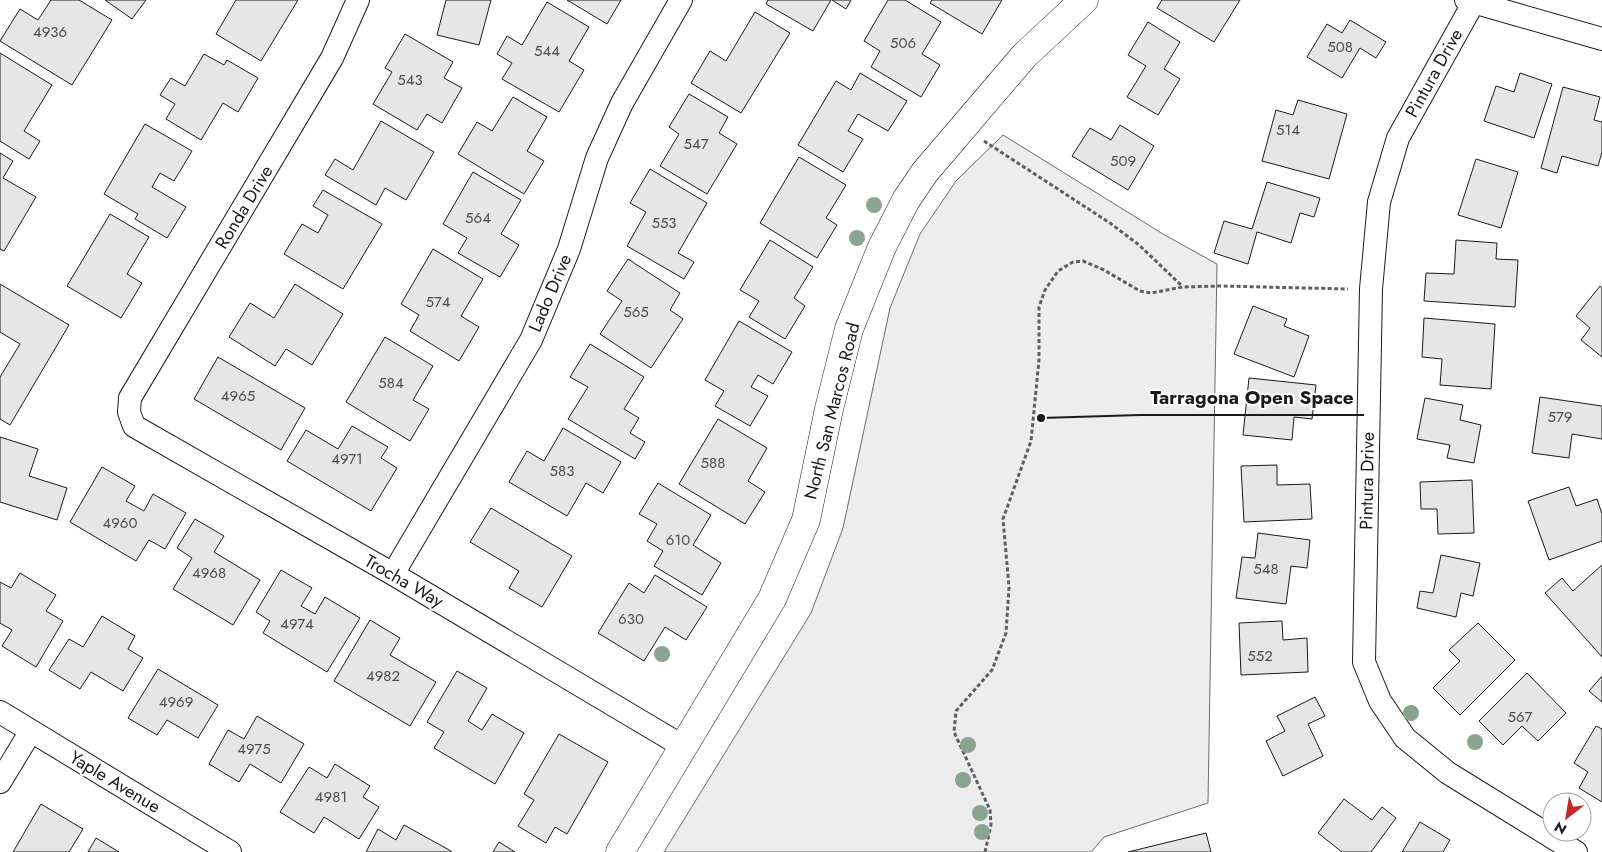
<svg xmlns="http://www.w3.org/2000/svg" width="1602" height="852" font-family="Jost,sans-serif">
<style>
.built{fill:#ededed;stroke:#6a6a6a}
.building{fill:#e6e6e6;stroke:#1a1a1a}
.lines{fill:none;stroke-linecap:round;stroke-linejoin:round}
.minor-casing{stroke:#1a1a1a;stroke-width:24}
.tertiary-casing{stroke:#1a1a1a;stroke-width:29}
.path{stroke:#5f5f5f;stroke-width:3;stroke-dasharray:4 2.5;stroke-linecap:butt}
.minor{stroke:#fff;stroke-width:22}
.tertiary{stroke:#fff;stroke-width:28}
.tree{fill:#8aa48f}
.labels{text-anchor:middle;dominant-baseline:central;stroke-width:4;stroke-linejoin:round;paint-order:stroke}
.number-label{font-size:15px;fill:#4d4d4d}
.street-label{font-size:18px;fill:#1a1a1a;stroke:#fff}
.leader{fill:none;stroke:#1a1a1a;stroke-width:2}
.callout-dot{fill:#1a1a1a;stroke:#fff;stroke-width:2}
.callout-label{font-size:19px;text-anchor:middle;font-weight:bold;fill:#1a1a1a;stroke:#fff;stroke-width:4;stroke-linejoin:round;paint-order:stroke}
</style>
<rect width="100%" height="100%" fill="#fff"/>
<path class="built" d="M 1003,135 L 1163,234 L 1217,264 L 1208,803 L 1104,837 L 1091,852 L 664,852 L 811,613 L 843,528 L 890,308 L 920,234 L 956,181 Z"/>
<path class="building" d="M 51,0 L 79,0 L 112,20 L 72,85 L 0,41 L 20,9 L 38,20 Z
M 105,0 L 146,0 L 132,19 Z
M 236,0 L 298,0 L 261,61 L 216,34 Z
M 446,0 L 491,0 L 479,45 L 437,35 Z
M 567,0 L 621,0 L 607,24 Z
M 768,0 L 831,0 L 813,31 L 766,4 Z
M 832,0 L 851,0 L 846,9 Z
M 888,0 L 905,0 L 941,22 L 922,54 L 940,65 L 921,97 L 871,67 L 880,51 L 864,41 Z
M 932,0 L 1002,0 L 982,34 L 930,3 Z
M 1162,0 L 1240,0 L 1214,42 L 1157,8 Z
M 547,2 L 589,27 L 569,61 L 584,70 L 559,112 L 502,79 L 512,63 L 497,54 L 507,36 L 522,45 Z
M 755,12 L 790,33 L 741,113 L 691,83 L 710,51 L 726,61 Z
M 1350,20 L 1386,42 L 1376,58 L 1360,48 L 1342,78 L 1307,57 L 1327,24 L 1342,33 Z
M 1148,22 L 1180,42 L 1164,69 L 1180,79 L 1158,115 L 1127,97 L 1146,66 L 1128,55 Z
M 405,34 L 453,62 L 444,78 L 462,88 L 442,123 L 427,114 L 417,130 L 373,104 L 392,72 L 385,68 Z
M 0,53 L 52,85 L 24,131 L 40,141 L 29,159 L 0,141 Z
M 204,54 L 224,65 L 227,60 L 258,78 L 238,112 L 223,103 L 201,140 L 166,119 L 175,104 L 160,95 L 171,78 L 185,86 Z
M 860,73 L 907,101 L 888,131 L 858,114 L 848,131 L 863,139 L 843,172 L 798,145 L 836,81 L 851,90 Z
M 1520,73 L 1552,84 L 1534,138 L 1484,121 L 1496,86 L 1514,92 Z
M 1563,87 L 1600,97 L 1594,120 L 1602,122 L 1602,152 L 1598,166 L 1562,156 L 1557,173 L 1541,168 Z
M 689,94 L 728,117 L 719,133 L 737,144 L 707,194 L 660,166 L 679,134 L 669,127 Z
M 513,97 L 547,117 L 527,151 L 544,161 L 524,194 L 458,154 L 477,122 L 492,131 Z
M 1298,100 L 1347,114 L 1329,179 L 1262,161 L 1276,110 L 1293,115 Z
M 381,121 L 434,152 L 406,200 L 385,188 L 376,205 L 325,175 L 335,159 L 353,170 Z
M 145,124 L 192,151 L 174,181 L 160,173 L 152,187 L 186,207 L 167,238 L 135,219 L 138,214 L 104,194 Z
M 1120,125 L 1154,146 L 1128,190 L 1072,156 L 1090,128 L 1111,140 Z
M 0,153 L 13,161 L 3,178 L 36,197 L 4,251 L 0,249 Z
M 799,157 L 846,185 L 826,218 L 837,225 L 817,258 L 760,223 Z
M 1476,159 L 1518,172 L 1501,228 L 1458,215 Z
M 650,169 L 707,203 L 678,253 L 694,262 L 684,279 L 627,246 L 646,212 L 630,203 Z
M 473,172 L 521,200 L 501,234 L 519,245 L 500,277 L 458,253 L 467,238 L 443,224 Z
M 1267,182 L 1320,198 L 1314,217 L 1300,213 L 1291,243 L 1257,232 L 1248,264 L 1214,253 L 1224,221 L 1252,229 Z
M 323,190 L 382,224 L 343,289 L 284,254 L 302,224 L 318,233 L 328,215 L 313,206 Z
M 110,214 L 149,237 L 127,274 L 142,283 L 121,318 L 67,286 Z
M 770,240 L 813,267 L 794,298 L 805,306 L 785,339 L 749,317 L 759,301 L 740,290 Z
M 1456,240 L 1497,243 L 1496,259 L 1518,260 L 1515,307 L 1424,301 L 1426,273 L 1454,274 Z
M 433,249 L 483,279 L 461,316 L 479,327 L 459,361 L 410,331 L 419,315 L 401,304 Z
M 628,259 L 680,293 L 670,310 L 683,319 L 651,368 L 600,334 L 622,301 L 607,291 Z
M 0,284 L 69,325 L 10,425 L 0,419 L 0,377 L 20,344 L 0,332 Z
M 295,284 L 343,314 L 312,365 L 286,349 L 275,366 L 229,337 L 250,303 L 274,318 Z
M 1600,286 L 1602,288 L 1602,357 L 1581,340 L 1590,328 L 1576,316 Z
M 1253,306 L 1287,319 L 1284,326 L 1309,336 L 1294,377 L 1234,354 Z
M 1424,318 L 1495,324 L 1491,389 L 1440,385 L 1442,359 L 1422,357 Z
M 739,321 L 792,352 L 773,384 L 758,375 L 751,387 L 768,396 L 750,426 L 715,406 L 724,391 L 705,380 Z
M 385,337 L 433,366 L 413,400 L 429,409 L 410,441 L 346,402 Z
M 590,344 L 644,377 L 624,409 L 639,418 L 630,433 L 645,442 L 635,459 L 568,419 L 588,387 L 570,377 Z
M 218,357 L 305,408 L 281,450 L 194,399 Z
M 1249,378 L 1316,385 L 1312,419 L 1294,417 L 1292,440 L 1243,435 Z
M 1540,397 L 1602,406 L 1602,439 L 1572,434 L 1569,458 L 1532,453 Z
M 1425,398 L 1463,405 L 1460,420 L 1481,425 L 1474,463 L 1447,458 L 1450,445 L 1417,439 Z
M 718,419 L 767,448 L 748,481 L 765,492 L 745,524 L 679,484 Z
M 352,426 L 388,447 L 381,458 L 397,468 L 371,511 L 287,461 L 306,430 L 338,449 Z
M 563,428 L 621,462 L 603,493 L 586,483 L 567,516 L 509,482 L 527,451 L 544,461 Z
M 0,437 L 38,449 L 29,476 L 67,488 L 57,520 L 0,502 Z
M 1277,465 L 1277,485 L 1310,484 L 1312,519 L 1244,522 L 1241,466 Z
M 102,467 L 135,486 L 126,501 L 144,511 L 153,494 L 186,513 L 165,549 L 149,540 L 136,561 L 70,522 Z
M 1472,480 L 1474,533 L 1438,534 L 1437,509 L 1421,509 L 1420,482 Z
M 658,483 L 711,515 L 693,545 L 721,563 L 702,595 L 654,566 L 663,551 L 647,541 L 657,524 L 639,514 Z
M 1569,487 L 1576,506 L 1597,499 L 1602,514 L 1602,541 L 1549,560 L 1528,501 Z
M 491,508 L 572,556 L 542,607 L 509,588 L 519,571 L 470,542 Z
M 195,519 L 224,536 L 214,552 L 260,580 L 233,625 L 173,589 L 192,558 L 177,548 Z
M 1258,533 L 1310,540 L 1307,568 L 1291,566 L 1286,604 L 1236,598 L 1242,557 L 1255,558 Z
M 1441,555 L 1480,563 L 1473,596 L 1461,593 L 1456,617 L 1417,608 L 1420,591 L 1433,593 Z
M 1602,565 L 1602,657 L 1545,593 L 1562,578 L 1573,591 Z
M 281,570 L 312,588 L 301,606 L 315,614 L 325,597 L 360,618 L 327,672 L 263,633 L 270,621 L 256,612 Z
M 20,573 L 56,595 L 46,611 L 63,621 L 36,667 L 2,646 L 12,630 L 0,623 L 0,582 L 11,588 Z
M 655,575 L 707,607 L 686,640 L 665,627 L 644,661 L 598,633 L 629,583 L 644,593 Z
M 102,616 L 135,636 L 128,649 L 143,658 L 123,691 L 91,672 L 80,689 L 49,670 L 69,639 L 83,647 Z
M 370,620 L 400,638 L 390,655 L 436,682 L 410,726 L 334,681 Z
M 1282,621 L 1283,640 L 1307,638 L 1308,672 L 1241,675 L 1239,623 Z
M 1478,623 L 1515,660 L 1460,715 L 1433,688 L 1460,661 L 1449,650 Z
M 158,669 L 218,705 L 198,738 L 167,720 L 157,735 L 128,718 Z
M 457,671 L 487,688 L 468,721 L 482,730 L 492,714 L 524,733 L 495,784 L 434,748 L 444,732 L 427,722 Z
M 1527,673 L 1566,713 L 1538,741 L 1522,726 L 1503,745 L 1479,721 Z
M 1602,676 L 1602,702 L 1589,691 Z
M 1315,697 L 1325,716 L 1308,724 L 1323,756 L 1283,776 L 1266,741 L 1285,731 L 1277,716 Z
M 257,716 L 304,744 L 281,783 L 250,764 L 239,782 L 209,764 L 228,730 L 244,739 Z
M 1596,726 L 1602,729 L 1602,802 L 1579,788 L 1588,772 L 1574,763 Z
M 559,734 L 608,762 L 567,834 L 555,827 L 546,843 L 518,826 L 534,800 L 524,794 Z
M 335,764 L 370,786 L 363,797 L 379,807 L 359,839 L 324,817 L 314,833 L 280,812 L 309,767 L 327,778 Z
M 1344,799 L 1372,820 L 1382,807 L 1396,818 L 1371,852 L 1342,852 L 1318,833 Z
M 41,804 L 83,829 L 69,852 L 13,852 Z
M 1420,822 L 1450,840 L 1443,852 L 1402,852 Z
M 404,825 L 451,851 L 451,852 L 366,852 L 378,829 L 396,840 Z
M 1206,833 L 1211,852 L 1128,852 Z
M 96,838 L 119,852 L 88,852 Z
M 499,842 L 515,852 L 493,852 Z"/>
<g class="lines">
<g class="minor-casing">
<path id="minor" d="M 358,0 L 332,58 L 130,398 L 129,412 L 134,426 L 393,574 L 684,747
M 1466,0 L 1602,39
M 1475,0 L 1398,138 L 1379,202 L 1371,289 L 1364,662 L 1380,701 L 1405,738 L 1448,773 L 1576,852
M 393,574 L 531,340 L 569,249 L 597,158 L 622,103 L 681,0
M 0,712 L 230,852
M 0,782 L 31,731"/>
</g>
<g class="tertiary-casing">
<path id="tertiary" d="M 620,852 L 772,599 L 806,520 L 829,409 L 849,329 L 882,247 L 906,200 L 925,172 L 1024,56 L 1084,0"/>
</g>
<path class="path" d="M 984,141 L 1110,223 L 1139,245 L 1182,286
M 985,852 L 991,825 L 990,810 L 954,732 L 956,711 L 992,670 L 1006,633 L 1009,587 L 1003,519 L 1031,441 L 1039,360 L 1039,307 L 1045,290 L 1058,271 L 1073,262 L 1083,261 L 1104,270 L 1140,291 L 1151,293 L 1183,287 L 1221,286 L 1348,289"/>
<use href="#minor" class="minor"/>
<use href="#tertiary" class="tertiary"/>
</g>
<g class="tree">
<circle cx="874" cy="205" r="8"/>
<circle cx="857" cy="238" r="8"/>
<circle cx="662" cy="654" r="8"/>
<circle cx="1411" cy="713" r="8"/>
<circle cx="1475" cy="742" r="8"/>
<circle cx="968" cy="745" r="8"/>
<circle cx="963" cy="780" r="8"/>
<circle cx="980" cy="813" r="8"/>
<circle cx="982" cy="832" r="8"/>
</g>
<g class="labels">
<g class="number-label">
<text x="50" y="32">4936</text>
<text x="903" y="43">506</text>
<text x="1340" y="47">508</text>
<text x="547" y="51">544</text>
<text x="410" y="80">543</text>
<text x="1288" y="130">514</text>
<text x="696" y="144">547</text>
<text x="1123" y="161">509</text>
<text x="478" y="218">564</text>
<text x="664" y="223">553</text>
<text x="438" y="302">574</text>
<text x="636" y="312">565</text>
<text x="391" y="383">584</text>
<text x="238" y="396">4965</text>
<text x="1560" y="417">579</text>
<text x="347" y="459">4971</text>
<text x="713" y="463">588</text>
<text x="562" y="471">583</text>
<text x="120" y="523">4960</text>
<text x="678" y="540">610</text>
<text x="1266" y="569">548</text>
<text x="209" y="573">4968</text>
<text x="631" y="619">630</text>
<text x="297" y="624">4974</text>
<text x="1260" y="656">552</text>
<text x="383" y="676">4982</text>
<text x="176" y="702">4969</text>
<text x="1520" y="717">567</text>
<text x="254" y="749">4975</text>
<text x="331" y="797">4981</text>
</g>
<g class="street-label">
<text transform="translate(1434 73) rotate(-61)">Pintura Drive</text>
<text transform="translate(244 207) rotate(-59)">Ronda Drive</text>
<text transform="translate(550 293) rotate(-67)">Lado Drive</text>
<text transform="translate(832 411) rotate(-76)">North San Marcos Road</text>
<text transform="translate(1367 481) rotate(-89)">Pintura Drive</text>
<text transform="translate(404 581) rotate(30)">Trocha Way</text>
<text transform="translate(115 782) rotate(31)">Yaple Avenue</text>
</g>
</g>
<path class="leader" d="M1041 418L1140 415H1364"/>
<circle class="callout-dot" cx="1041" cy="418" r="5"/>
<g class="callout-label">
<text x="1252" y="404">Tarragona Open Space</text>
</g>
<g transform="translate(1567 817) rotate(211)"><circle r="24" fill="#ffffff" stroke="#a3a3a3"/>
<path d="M0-4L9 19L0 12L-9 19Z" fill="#c62828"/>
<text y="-8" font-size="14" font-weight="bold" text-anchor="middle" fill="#1a1a1a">N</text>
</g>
</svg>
